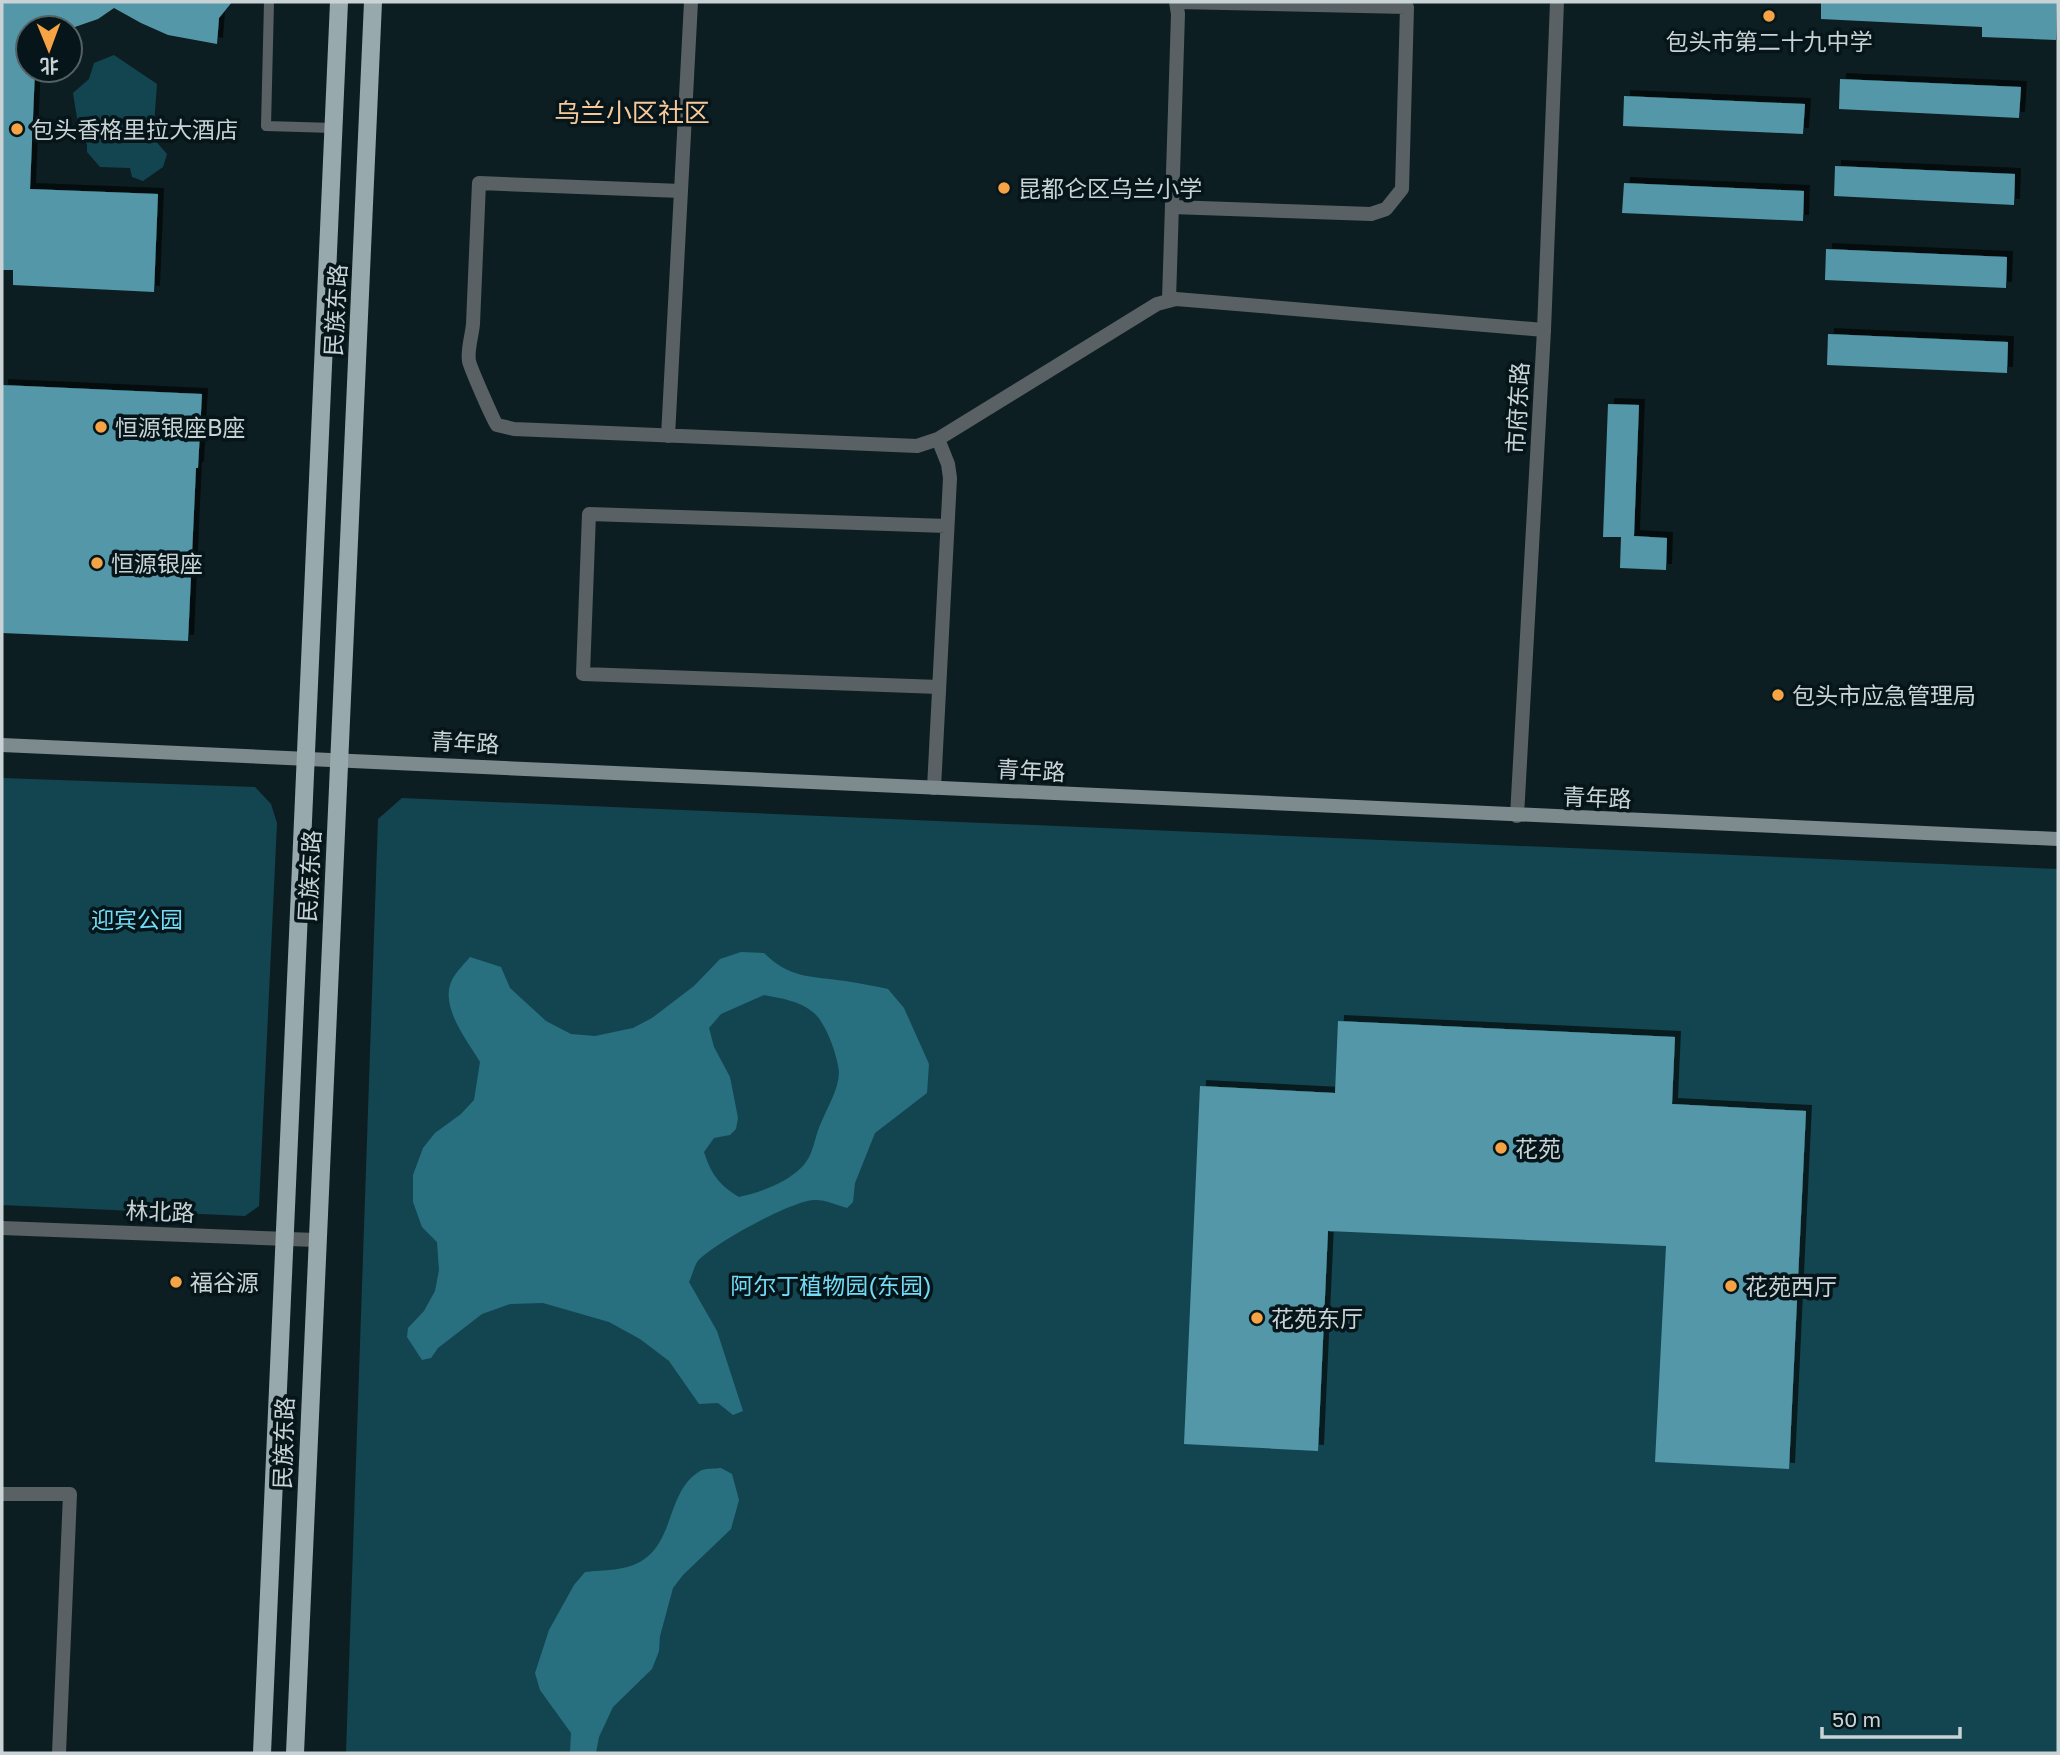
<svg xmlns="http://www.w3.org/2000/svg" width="2060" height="1755" font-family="'Golos Text','Noto Sans SC',sans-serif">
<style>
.green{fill:#134551}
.water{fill:#287080;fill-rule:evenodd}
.building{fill:#5397a9;filter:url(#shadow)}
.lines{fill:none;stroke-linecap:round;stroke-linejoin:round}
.service{stroke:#596164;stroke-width:10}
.minor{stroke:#596164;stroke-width:14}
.tertiary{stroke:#596164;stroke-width:14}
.secondary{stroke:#7d8a8e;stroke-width:14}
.primary{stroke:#98a9ae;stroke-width:18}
.poi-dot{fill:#f5a345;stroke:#051519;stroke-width:2.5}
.labels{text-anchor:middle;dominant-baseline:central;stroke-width:7;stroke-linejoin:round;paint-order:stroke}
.poi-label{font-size:23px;fill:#c9d3d6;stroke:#051519;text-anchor:start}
.street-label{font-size:23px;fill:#c9d3d6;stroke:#051519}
.park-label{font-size:23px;fill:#72dbf6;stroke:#051519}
.quarter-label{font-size:26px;fill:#f7c89a;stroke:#051519}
</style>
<defs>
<filter id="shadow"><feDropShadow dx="6" dy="-6" stdDeviation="0" flood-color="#0009"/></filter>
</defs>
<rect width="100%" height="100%" fill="#0d1e22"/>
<path class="green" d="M 114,55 L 157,84 L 153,138 L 167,154 L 163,167 L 143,181 L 132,177 L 130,168 L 100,167 L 87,152 L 87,144 L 76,133 L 77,118 L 73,93 L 89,79 L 94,63 Z
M 2,778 L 255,787 L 271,804 L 277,823 L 259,1206 L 245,1216 L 2,1205 Z
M 402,798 L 2058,869 L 2058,1753 L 346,1753 L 378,819 Z"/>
<path class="water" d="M 741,952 L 764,953 C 790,979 812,976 845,981 C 859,983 874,986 888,989 L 904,1008 L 929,1064 L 927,1093 L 875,1133 L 855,1183 L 853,1202 L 847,1208 C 837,1205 826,1200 816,1200 C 796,1198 710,1245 697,1262 C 694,1267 692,1276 689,1282 L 717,1331 L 743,1411 L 733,1415 L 718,1403 L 699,1404 L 669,1361 L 640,1339 L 609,1322 L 543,1303 L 510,1304 L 482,1314 L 438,1348 L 431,1358 L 422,1360 L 407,1337 L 408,1328 L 424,1311 L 435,1291 L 439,1270 L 437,1242 L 422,1227 L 413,1202 L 413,1175 L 423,1148 L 435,1133 L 461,1114 L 474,1100 L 480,1062 C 467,1040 439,1006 452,980 C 456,972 464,964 470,957 L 501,967 L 510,988 L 546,1021 L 571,1034 L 595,1036 L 633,1028 L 652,1018 L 694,986 L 720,959 ZM 764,995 C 780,998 801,1001 814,1013 C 826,1023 838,1057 839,1072 C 839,1089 827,1108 821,1123 C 814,1138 814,1155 802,1167 C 786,1183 761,1192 739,1197 C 719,1185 711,1174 704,1152 L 714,1138 L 730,1135 L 736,1129 L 738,1118 L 730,1077 L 714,1047 L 709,1028 L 721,1014 Z
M 721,1468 L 732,1474 L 739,1500 L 731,1529 L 683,1575 L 673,1588 L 660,1636 L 659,1651 L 652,1669 L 613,1707 L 599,1737 L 596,1753 L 570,1753 L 571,1733 L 540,1690 L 535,1673 L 549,1630 L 574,1585 L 585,1572 C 604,1570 627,1571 643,1560 C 675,1539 667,1491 700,1471 C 705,1468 714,1469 721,1468 Z"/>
<path class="building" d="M 2,2 L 232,2 L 219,18 L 217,44 L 168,35 L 141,23 L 114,8 L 98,19 L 72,28 L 28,28 L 28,70 L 35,70 L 30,189 L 158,194 L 154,292 L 13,285 L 13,270 L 2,270 Z
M 1821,2 L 2057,2 L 2056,40 L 1982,37 L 1982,27 L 1821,19 Z
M 1840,79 L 2021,87 L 2019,118 L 1839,109 Z
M 1624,96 L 1805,104 L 1803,134 L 1623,126 Z
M 1835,166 L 2015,174 L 2014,205 L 1834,196 Z
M 1624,183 L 1804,191 L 1803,221 L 1622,213 Z
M 1826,249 L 2007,257 L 2006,288 L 1825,280 Z
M 1828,334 L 2008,342 L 2007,373 L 1827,365 Z
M 2,385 L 202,394 L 198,468 L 196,468 L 188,641 L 2,633 Z
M 1608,404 L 1639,405 L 1634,536 L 1667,538 L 1666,570 L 1620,568 L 1621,537 L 1603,537 Z
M 1338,1021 L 1675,1037 L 1672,1104 L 1806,1111 L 1789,1469 L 1655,1462 L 1666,1246 L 1328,1231 L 1318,1451 L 1184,1444 L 1200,1086 L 1335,1093 Z"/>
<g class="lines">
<path class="service" d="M 269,2 L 266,126 L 334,128"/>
<path class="minor" d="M 681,191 L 479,183 C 477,230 475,277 473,324 C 472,336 467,350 469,361 C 470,367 494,422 497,425 L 514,429 L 917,446 L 938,439 L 1157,304 L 1176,299 L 1544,330
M 1172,207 L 1371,214 L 1386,209 L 1402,189 L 1407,7 L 1176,2
M 1169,300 L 1178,14 L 1176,2
M 668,436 L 691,2
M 939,687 L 583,674 L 589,514 L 947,526
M 934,788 L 950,478 L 948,464 L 938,439
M 2,1494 L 70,1494 L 59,1753"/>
<path class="tertiary" d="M 1517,816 L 1544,330 L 1557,2
M 2,1228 L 316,1240"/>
<path class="secondary" d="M 2,745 L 2058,839"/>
<path class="primary" d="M 262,1753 L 339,2
M 295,1753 L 373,2"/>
</g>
<g class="poi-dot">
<circle cx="1769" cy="16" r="7"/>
<circle cx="17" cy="129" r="7"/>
<circle cx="1004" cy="188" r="7"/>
<circle cx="101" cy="427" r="7"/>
<circle cx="97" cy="563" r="7"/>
<circle cx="1778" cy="695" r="7"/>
<circle cx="1501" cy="1148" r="7"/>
<circle cx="176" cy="1282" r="7"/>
<circle cx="1731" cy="1286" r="7"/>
<circle cx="1257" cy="1318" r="7"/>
</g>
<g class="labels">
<g class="poi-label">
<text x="1769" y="41" text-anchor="middle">包头市第二十九中学</text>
<text x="31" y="129">包头香格里拉大酒店</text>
<text x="1018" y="188">昆都仑区乌兰小学</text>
<text x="115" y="427">恒源银座B座</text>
<text x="111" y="563">恒源银座</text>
<text x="1792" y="695">包头市应急管理局</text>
<text x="1515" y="1148">花苑</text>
<text x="190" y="1282">福谷源</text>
<text x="1745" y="1286">花苑西厅</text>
<text x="1271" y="1318">花苑东厅</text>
</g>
<g class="street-label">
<text transform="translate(335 310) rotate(-87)">民族东路</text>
<text transform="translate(1517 408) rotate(-87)">市府东路</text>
<text transform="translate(465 742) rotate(3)">青年路</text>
<text transform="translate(1031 770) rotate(3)">青年路</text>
<text transform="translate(1597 797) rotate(2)">青年路</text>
<text transform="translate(309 876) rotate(-87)">民族东路</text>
<text transform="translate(160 1211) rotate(2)">林北路</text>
<text transform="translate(283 1443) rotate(-88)">民族东路</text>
</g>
<g class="park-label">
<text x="137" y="919">迎宾公园</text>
<text x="831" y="1285">阿尔丁植物园(东园)</text>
</g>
<g class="quarter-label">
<text x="632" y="112">乌兰小区社区</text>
</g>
</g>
<rect width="2060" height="1755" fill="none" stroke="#c9d3d6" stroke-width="7"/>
<g transform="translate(49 49) rotate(179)"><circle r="33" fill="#051519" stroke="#536165" stroke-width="2"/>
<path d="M0-5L12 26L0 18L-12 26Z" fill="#f5a345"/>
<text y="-10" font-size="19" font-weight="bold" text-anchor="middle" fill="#c9d3d6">北</text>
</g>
<path d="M1822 1727v10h138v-10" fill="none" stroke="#c9d3d6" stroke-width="3.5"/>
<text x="1832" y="1727" font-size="21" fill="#c9d3d6" stroke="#051519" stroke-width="5" paint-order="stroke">50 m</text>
</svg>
